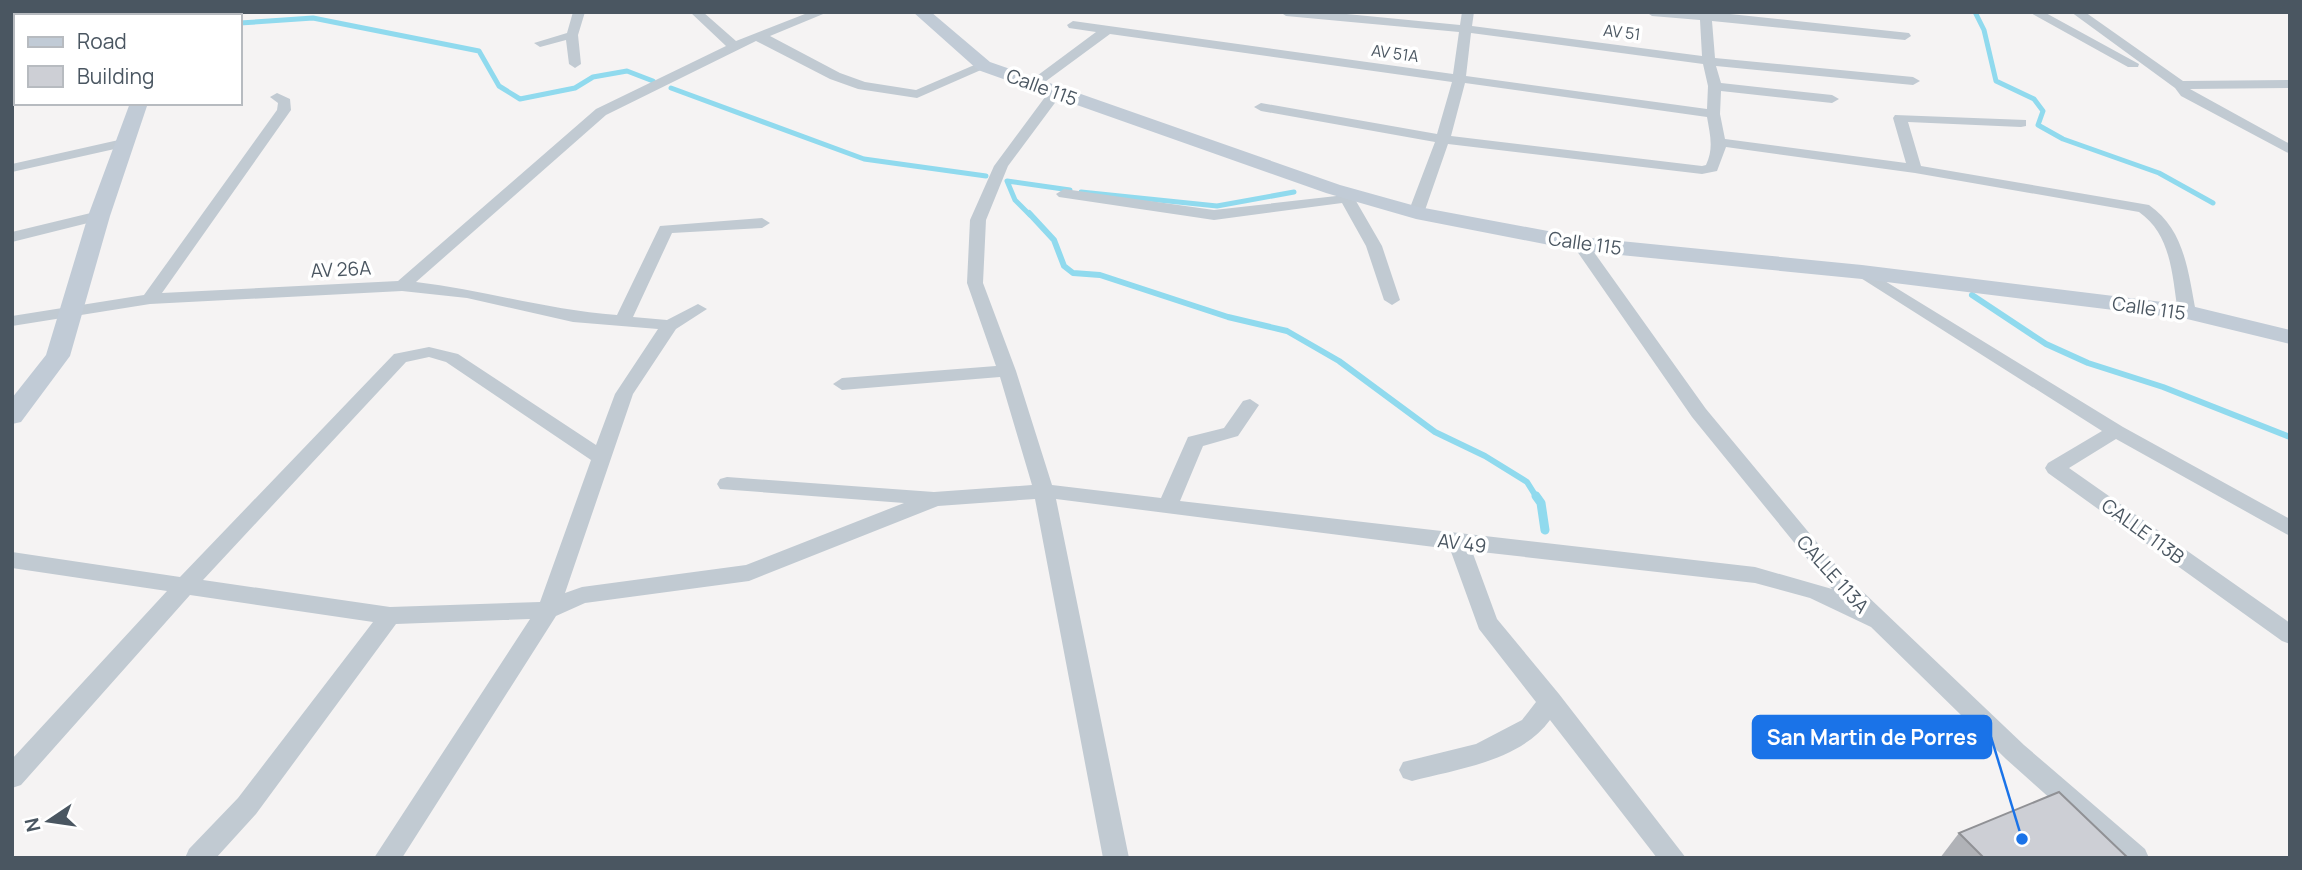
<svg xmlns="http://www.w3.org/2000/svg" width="2302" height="870" font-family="Manrope,sans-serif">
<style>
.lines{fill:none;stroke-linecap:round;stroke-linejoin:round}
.stream-far2{stroke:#90daee;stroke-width:5}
.stream-far1{stroke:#90daee;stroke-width:6}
.stream{stroke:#90daee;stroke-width:9}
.street{fill:#c1cad2;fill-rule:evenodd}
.secondary{fill:#c1cbd6;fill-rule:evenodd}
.wall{fill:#b0b2b7}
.building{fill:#cdcfd5;stroke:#909195;stroke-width:2}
.labels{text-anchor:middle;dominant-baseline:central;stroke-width:7;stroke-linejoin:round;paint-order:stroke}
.far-street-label{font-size:16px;fill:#4a5661;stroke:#fff}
.street-label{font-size:19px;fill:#4a5661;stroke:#fff}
.leader{fill:none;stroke:#1a73e8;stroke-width:2.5}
.callout-dot{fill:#1a73e8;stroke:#fff;stroke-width:2.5}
.callout{fill:#1a73e8;stroke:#1a73e8;stroke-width:2.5}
.callout-label{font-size:21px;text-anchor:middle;font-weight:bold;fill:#fff}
</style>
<rect width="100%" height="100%" fill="#f5f3f3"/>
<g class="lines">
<path class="stream-far2" d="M 1975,12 L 1984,30 L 1996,81 L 2034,99 L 2043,111 L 2038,125 L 2063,139 L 2159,173 L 2213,203
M 100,16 L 104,12
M 240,23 L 313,18 L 479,51 L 499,86 L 520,99 L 575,88 L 593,77 L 627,71 L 653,81
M 671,88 L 864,159 L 986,176
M 1081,192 L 1217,206 L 1294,192
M 1030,215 L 1015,200 L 1007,181 L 1070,190"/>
<path class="stream-far1" d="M 1029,213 L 1054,240 L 1064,266 L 1073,273 L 1100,275 L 1228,317 L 1287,331 L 1339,361 L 1435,432 L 1485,456 L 1527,482 L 1537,498
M 1972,295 L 2046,344 L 2088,363 L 2163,387 L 2290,437"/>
<path class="stream" d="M 1536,496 L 1541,503 L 1545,530"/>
<path class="street" d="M 573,12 L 585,12 L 578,35 L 581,64 L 575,68 L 569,64 L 566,40 L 540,47 L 534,43 L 567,33 Z
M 690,12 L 703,12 L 736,41 L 810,12 L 828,12 L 770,36 L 840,73 L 865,82 L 916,90 L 979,63 L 989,63 L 990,66 L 917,98 L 858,89 L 830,79 L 756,41 L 606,115 L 416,282 C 484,290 548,310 617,315 L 660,226 L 762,218 L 770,223 L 762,228 L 672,233 L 633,317 L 667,320 L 698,304 L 707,309 L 676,329 L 633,394 L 565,593 L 582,587 L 746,565 L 904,503 L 720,489 L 717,484 L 720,479 L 727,477 L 934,492 L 1032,485 L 1000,377 L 842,390 L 833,384 L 842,378 L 996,366 L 967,283 L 970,220 L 994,166 L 1051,89 L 1056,88 L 1063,92 L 1008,166 L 986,220 L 983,283 L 1016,371 L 1052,485 L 1161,498 L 1188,437 L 1224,428 L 1243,401 L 1250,399 L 1259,405 L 1238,436 L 1203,446 L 1180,501 L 1755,567 L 1832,589 L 1692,417 L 1572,244 L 1574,241 L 1586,241 L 1706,409 L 1840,570 L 2024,745 L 2145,849 L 2149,858 L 2117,858 L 2006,759 L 1871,627 L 1810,598 L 1755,583 L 1472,551 L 1497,619 L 1559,694 L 1686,858 L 1657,858 L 1550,720 C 1520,761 1458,769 1412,781 L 1403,778 L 1399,770 L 1403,762 L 1476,744 L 1522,720 L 1536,702 L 1479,629 L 1450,549 L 1056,499 L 1129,858 L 1103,858 L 1035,499 L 938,506 L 749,581 L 585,603 L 556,616 L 402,858 L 374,858 L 530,619 L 396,624 L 256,814 L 216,858 L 185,858 L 189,849 L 238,798 L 373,622 L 190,595 L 21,785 L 12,788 L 12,759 L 167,591 L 12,568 L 12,552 L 180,577 L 394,354 L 429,347 L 458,354 L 596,445 L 615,394 L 658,329 L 573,322 L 467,298 L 402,291 L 150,304 L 12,326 L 12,316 L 144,295 L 277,110 L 278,103 L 270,97 L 277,93 L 290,99 L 291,110 L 162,293 L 398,281 L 596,109 L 726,46 ZM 429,357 L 446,362 L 591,460 L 540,602 L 390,607 L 203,580 L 406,362 Z
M 1280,12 L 1326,12 L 1460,25 L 1462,12 L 1474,12 L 1472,26 L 1702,56 L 1700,20 L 1652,16 L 1646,12 L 1711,12 L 1909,33 L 1911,36 L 1905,40 L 1712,21 L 1715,58 L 1913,77 L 1920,81 L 1913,85 L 1716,66 L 1721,83 L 1832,95 L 1839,99 L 1832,103 L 1721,91 L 1720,114 L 1725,139 L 1906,163 L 1893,118 L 1895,115 L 2026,120 L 2026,126 L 2021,127 L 1908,122 L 1921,166 L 2149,205 C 2185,230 2188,272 2196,312 L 2187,317 L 2178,312 C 2172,276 2172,235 2139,212 L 1915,173 L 1726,147 L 1717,171 L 1702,174 L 1448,144 L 1424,213 L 1416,218 L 1408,213 L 1435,142 L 1261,111 L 1254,107 L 1261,103 L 1437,134 L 1452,82 L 1110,34 L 1038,87 L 1028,87 L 1026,84 L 1096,32 L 1069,28 L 1067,25 L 1073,21 L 1453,74 L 1459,32 L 1286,16 ZM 1471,33 L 1703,64 L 1708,86 L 1707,109 L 1466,76 ZM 1465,83 L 1707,117 C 1710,135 1714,148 1706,165 L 1702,166 L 1451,136 Z
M 2029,12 L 2044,12 L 2139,64 L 2138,67 L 2128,67 Z
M 2071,12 L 2085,12 L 2183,81 L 2290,80 L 2290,88 L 2190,89 L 2290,144 L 2290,154 L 2181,96 L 2175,88 Z
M 12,16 L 16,17 L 16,25 L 12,24 Z
M 16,98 L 16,103 L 22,103 L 12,107 L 12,99 Z
M 123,139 L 128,140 L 128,146 L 12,172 L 12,164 Z
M 1064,189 L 1214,210 L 1363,193 L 1366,196 L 1363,199 L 1356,201 L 1382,246 L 1400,300 L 1392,305 L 1384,300 L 1366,246 L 1342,203 L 1214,220 L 1059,197 L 1056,194 Z
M 99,211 L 104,213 L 107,216 L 104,219 L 12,242 L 12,232 Z
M 1862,267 L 2123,427 L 2290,519 L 2290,536 L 2116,439 L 2069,468 L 2290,623 L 2290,644 L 2282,641 L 2048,473 L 2045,468 L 2048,463 L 2102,431 L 1856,275 L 1854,272 Z"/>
<path class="secondary" d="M 174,12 L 190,12 L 188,16 L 172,16 Z
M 913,12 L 931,12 L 990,62 L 1340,185 L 1419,207 L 1580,237 L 1862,265 L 2187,305 L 2290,330 L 2290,344 L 2187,319 L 1862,279 L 1580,251 L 1416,219 L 1326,193 L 978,70 Z
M 130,103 L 148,103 L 110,216 L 70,356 L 21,422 L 12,424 L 12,398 L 46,355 L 88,216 Z"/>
</g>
<path class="wall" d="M 1959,833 L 2128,858 L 1940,858 Z"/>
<path class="building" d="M 2059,792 L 2128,858 L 1984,858 L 1959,833 Z"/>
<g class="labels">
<g class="far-street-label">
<text transform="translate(1622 32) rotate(7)">AV 51</text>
<text transform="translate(1395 53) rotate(8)">AV 51A</text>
</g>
<g class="street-label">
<text transform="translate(1042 87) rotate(20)">Calle 115</text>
<text transform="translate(1585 243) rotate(8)">Calle 115</text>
<text transform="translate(341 269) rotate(-3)">AV 26A</text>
<text transform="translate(2149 308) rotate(8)">Calle 115</text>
<text transform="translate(2143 531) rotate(36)">CALLE 113B</text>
<text transform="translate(1462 543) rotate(7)">AV 49</text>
<text transform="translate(1833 574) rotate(48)">CALLE 113A</text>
</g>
</g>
<path class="leader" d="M2022 839L1991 737"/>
<circle class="callout-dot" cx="2022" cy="839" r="7"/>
<rect class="callout" x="1753" y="716" width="238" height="42" rx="7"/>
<g class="callout-label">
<text x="1872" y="745">San Martin de Porres</text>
</g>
<rect width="2302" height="870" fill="none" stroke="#4a5661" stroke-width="28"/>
<rect x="14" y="14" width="228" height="91" fill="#ffffff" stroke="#b7bbc0" stroke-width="2"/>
<rect x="28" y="37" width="35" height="10" fill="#c1cbd6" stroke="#b7bbc0" stroke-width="2"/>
<text x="77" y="49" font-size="21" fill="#4a5661">Road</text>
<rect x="28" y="66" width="35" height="21" fill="#cdcfd5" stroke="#b7bbc0" stroke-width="2"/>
<text x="77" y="84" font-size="21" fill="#4a5661">Building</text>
<g transform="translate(49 821) rotate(257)" stroke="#ffffff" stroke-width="5" paint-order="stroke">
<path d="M0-5L12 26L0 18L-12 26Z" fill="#4a5661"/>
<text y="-10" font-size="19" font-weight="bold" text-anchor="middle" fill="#4a5661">N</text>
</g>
</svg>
